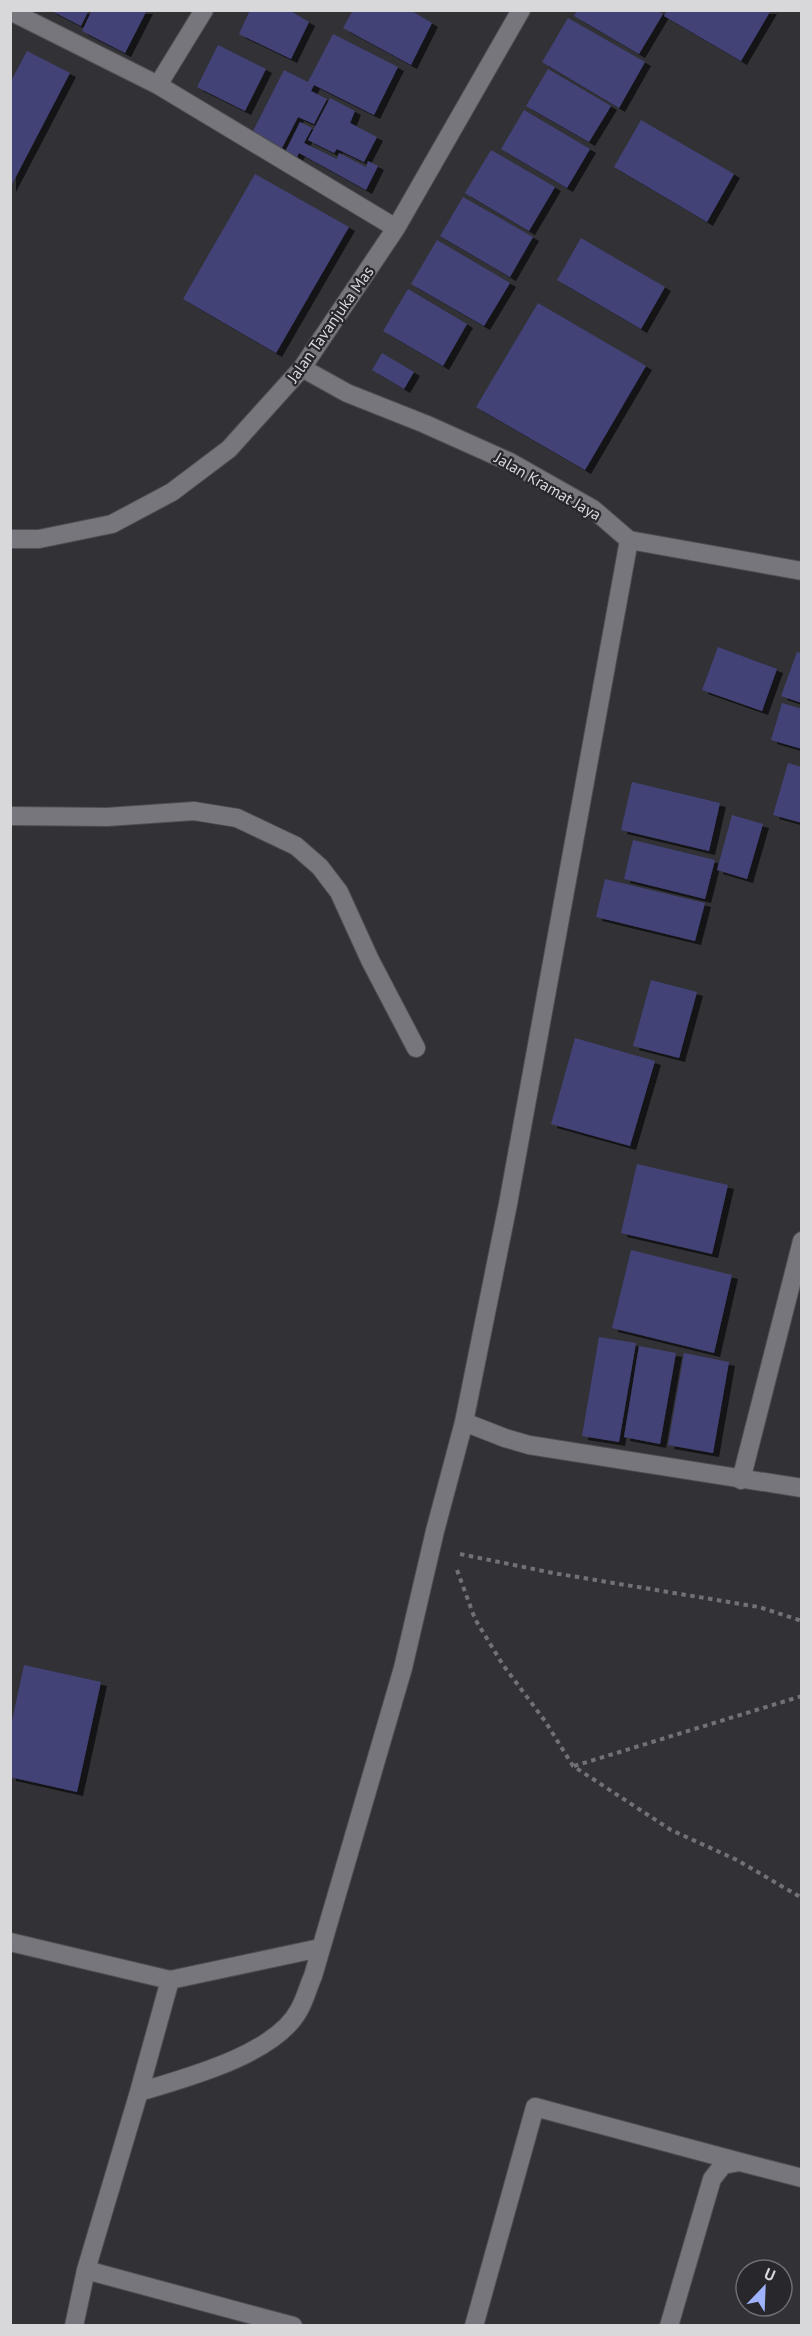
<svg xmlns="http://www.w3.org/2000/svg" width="812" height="2336" font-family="'PT Sans',sans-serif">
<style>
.building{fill:#424277;filter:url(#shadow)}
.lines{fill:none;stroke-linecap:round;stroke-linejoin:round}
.street-casing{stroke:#4e4e52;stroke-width:20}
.path{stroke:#727276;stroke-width:4;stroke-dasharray:4.5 4.5;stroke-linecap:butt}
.street{stroke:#76767c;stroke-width:18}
.labels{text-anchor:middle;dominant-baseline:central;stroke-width:4.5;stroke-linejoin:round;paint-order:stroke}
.street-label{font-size:16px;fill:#d8d8db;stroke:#27272c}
</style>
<defs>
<filter id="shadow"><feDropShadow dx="6" dy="4" stdDeviation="0" flood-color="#0009"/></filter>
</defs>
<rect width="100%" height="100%" fill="#313136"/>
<path class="building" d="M 50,10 L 89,10 L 81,26 Z
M 92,10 L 147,10 L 125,53 L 82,31 Z
M 250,10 L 289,10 L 309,22 L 291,59 L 239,34 Z
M 353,10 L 410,10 L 432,23 L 411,65 L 343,28 Z
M 577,10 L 657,10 L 663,14 L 639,54 L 574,16 Z
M 667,10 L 771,10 L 741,61 L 664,16 Z
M 568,18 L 645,62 L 619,108 L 542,62 Z
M 333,34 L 398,67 L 374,115 L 314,85 L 311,91 L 327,99 L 314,124 L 298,117 L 281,150 L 251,135 L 284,70 L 308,82 Z
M 218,45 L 266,69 L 245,111 L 197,87 Z
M 27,51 L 70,73 L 10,188 L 10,83 Z
M 548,69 L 611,106 L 589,142 L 526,106 Z
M 330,98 L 355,111 L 350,123 L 377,137 L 364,162 L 337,149 L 334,153 L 308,140 Z
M 524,110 L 590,149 L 567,188 L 501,149 Z
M 641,120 L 734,174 L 707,222 L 614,167 Z
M 300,122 L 312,128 L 304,143 L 337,159 L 339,153 L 366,167 L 368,161 L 378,166 L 366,190 L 299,153 L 295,161 L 284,154 Z
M 491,150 L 555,187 L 529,231 L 465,193 Z
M 255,174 L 349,227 L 276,353 L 183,299 Z
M 463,197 L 533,237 L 510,277 L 440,236 Z
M 581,238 L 665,287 L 641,329 L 557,280 Z
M 437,240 L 510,283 L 484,326 L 411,284 Z
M 408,289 L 467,324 L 443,366 L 383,331 Z
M 538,303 L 646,366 L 585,470 L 476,407 Z
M 382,353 L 414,372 L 404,389 L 372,370 Z
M 718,647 L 777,669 L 762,711 L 702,690 Z
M 797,652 L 802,653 L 802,703 L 781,696 Z
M 782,703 L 802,709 L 802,749 L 771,740 Z
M 788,763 L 802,767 L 802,823 L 773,815 Z
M 632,782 L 720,803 L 709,851 L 621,830 Z
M 732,815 L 763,824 L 747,879 L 717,870 Z
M 633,840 L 715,860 L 705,899 L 624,879 Z
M 605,879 L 705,903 L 695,941 L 596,917 Z
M 651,980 L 697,992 L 679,1058 L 633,1046 Z
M 575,1038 L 655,1061 L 630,1146 L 551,1124 Z
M 637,1164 L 728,1185 L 712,1254 L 621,1233 Z
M 631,1250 L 732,1275 L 714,1353 L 612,1328 Z
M 599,1337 L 636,1343 L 619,1442 L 582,1436 Z
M 639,1346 L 676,1353 L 660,1444 L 624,1437 Z
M 684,1353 L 729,1362 L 713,1453 L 668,1445 Z
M 24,1665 L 101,1682 L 77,1792 L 10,1777 L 10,1730 Z"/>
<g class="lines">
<g class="street-casing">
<path id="street" d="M 10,11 L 158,85 L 396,228
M 158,85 L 204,10
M 302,368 L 347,393 L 425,424 L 510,462 L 593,509 L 629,540 L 802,571
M 10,539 L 39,539 L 112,524 L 172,492 L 229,449 L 302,368 L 396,228 L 521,10
M 10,816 L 107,817 L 194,811 L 237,818 L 296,846 L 320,867 L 339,892 L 370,960 L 416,1048
M 464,1422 L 505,1438 L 529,1445 L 802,1488
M 741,1480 L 802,1241
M 10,1942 L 170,1980 L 320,1948
M 139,2092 L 170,1980
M 86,2270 L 293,2326
M 74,2326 L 86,2270 L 139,2092 C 185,2078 275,2055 299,2010 C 305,2000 308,1987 313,1976 L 403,1668 L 435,1531 L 464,1422 L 508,1204 L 629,540
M 474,2326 L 535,2107 L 740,2162
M 669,2326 L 712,2179 L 723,2165 L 740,2162 L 802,2178"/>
</g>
<path class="path" d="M 460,1554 L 553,1573 L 759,1607 L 802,1621
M 457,1570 L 475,1619 L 503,1665 L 545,1721 L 573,1766 L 671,1830 L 737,1860 L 802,1898
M 574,1766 L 802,1696"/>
<use href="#street" class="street"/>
</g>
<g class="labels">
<g class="street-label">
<text transform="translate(330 324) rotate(-55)">Jalan Tavanjuka Mas</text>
<text transform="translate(548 486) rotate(30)">Jalan Kramat Jaya</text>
</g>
</g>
<rect width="812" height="2336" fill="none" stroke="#d8d8db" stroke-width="24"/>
<g transform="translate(764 2288) rotate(23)"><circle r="28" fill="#27272c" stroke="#6e6e72" stroke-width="1.5"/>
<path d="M0-4.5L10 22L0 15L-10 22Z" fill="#9fb3fd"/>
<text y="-9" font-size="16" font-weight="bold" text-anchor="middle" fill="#d8d8db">U</text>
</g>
</svg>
